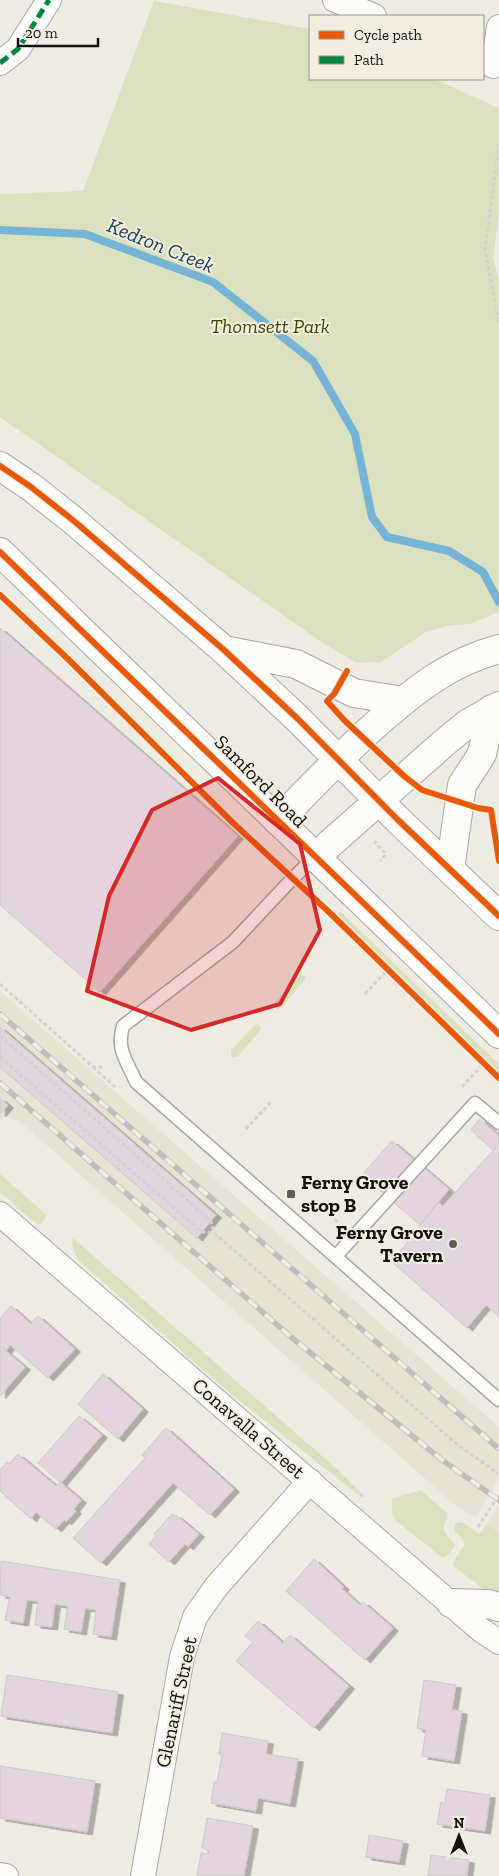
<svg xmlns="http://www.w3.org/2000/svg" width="499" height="1876" font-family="'Zilla Slab',serif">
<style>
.built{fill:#e7e3d3}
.green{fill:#dbe1bf}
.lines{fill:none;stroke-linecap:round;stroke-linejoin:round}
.stream{stroke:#75b4d6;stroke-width:8}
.building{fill:#e3d4dd;stroke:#ccc9c7;filter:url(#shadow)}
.lane-casing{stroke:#a9a7a1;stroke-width:15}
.street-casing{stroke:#a9a7a1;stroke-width:26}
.secondary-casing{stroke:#a9a7a1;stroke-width:30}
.primary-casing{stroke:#a9a7a1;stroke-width:30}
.path{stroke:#d3d2d0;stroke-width:3;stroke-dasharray:4 2.5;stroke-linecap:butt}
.lane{stroke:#fcfcfb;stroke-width:12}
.street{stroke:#fcfcfb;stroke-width:24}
.secondary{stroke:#fcfcfb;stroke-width:28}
.primary{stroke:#fcfcfb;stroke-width:28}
.rail-casing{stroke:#bfbfbd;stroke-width:5.5}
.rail{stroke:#f2eedf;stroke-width:4;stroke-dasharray:11;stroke-linecap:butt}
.quiet{stroke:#00873e;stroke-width:5;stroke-dasharray:10 5;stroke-linecap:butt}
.cycleway-casing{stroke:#f2eedf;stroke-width:9}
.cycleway{stroke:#e8590c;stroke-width:6}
.marked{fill:#d62828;fill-opacity:0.2;stroke:#d62828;stroke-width:4;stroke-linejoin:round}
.poi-dot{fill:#5f5d57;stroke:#f2eedf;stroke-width:2}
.labels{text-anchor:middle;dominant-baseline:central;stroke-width:4;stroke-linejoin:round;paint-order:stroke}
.park-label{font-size:20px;font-style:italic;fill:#3c4700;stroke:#f2eedf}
.street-label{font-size:20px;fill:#12110c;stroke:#f2eedf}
.poi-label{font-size:20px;font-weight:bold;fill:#12110c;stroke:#f2eedf;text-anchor:start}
.water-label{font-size:21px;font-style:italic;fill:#1d435a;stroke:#f2eedf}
</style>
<defs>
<filter id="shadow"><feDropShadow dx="5.5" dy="3" stdDeviation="0" flood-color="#0004"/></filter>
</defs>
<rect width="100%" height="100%" fill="#eeebe3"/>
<path class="built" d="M 0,991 L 499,1427 L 499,1479 L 475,1517 L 456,1506 L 18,1120 L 12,1121 L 7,1116 L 0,1119 Z
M 499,1505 L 499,1532 L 486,1524 Z"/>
<path class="green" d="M 154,1 L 310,29 L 310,79 L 434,79 L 499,108 L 499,216 L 493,258 L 499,279 L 499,612 L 470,624 L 451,625 L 426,632 L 381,662 L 357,663 L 323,643 L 0,417 L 0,194 L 83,191 Z
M 341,912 L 499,1064 L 499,1073 L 339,916 L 338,914 Z
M 300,975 L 306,976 L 304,981 L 281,1008 L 276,1009 L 274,1006 L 274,1003 Z
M 258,1024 L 261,1028 L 260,1031 L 237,1057 L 231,1057 L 231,1050 L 254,1026 Z
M 0,1174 L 47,1215 L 40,1225 L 35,1223 L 0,1192 Z
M 73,1238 L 337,1469 L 365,1497 L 361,1497 L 231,1394 L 81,1263 C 75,1257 71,1247 73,1238 Z
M 421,1490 L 447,1513 C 448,1520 443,1523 444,1529 C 445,1536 453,1539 455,1546 L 448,1555 L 443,1558 L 396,1521 L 392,1512 L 392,1499 Z
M 459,1522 L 463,1523 L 480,1534 L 486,1524 L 499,1532 L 499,1599 L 487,1592 L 452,1565 L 464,1545 L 463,1540 L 454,1530 L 455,1524 Z"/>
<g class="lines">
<path class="stream" d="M 0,230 L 85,234 L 213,282 L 313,361 L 355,434 L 372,517 L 387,537 L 449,551 L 483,572 L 499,602"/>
</g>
<path class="building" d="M 0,628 L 238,836 L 100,992 L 0,905 Z
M 0,1027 L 216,1215 L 197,1238 L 0,1067 Z
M 0,1098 L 8,1105 L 0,1114 Z
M 480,1119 L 499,1136 L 499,1144 L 493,1150 L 471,1130 Z
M 392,1141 L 449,1189 L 420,1225 L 362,1175 Z
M 499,1144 L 499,1317 L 486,1305 L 467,1328 L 392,1262 L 438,1202 L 443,1206 Z
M 11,1306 L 31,1324 L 38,1316 L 75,1349 L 48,1378 L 10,1345 L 6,1351 L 0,1346 L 0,1319 Z
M 0,1346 L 25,1367 L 0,1396 Z
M 103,1374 L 143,1409 L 118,1439 L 78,1404 Z
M 79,1416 L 102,1435 L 61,1483 L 38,1463 Z
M 166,1428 L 234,1489 L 210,1515 L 173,1483 L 101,1563 L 73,1538 L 145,1458 L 142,1455 Z
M 18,1454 L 56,1486 L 60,1482 L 81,1500 L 74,1509 L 76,1511 L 66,1522 L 64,1520 L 56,1529 L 36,1512 L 31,1519 L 0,1491 L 0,1470 L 7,1462 L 9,1464 Z
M 172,1514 L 175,1516 L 176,1515 L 199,1534 L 188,1547 L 185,1544 L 169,1562 L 149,1544 L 156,1536 L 154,1534 Z
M 314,1559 L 344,1587 L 342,1589 L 360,1605 L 363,1602 L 393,1628 L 365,1660 L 286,1591 Z
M 1,1561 L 120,1580 L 111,1637 L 93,1634 L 96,1610 L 85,1608 L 81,1632 L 64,1629 L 68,1606 L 55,1604 L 52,1627 L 35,1625 L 38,1601 L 27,1600 L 23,1623 L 5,1620 L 10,1597 L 0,1595 Z
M 258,1621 L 283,1643 L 290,1635 L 349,1686 L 314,1728 L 236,1661 L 253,1642 L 245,1636 Z
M 7,1675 L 118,1692 L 112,1733 L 1,1716 Z
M 424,1680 L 456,1685 L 452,1710 L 462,1711 L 454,1761 L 422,1756 L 426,1730 L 417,1729 Z
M 222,1733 L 268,1741 L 266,1754 L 298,1759 L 290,1804 L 258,1798 L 256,1811 L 211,1803 L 214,1782 L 217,1782 L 222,1755 L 219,1754 Z
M 0,1766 L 95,1781 L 87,1832 L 0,1818 Z
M 447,1789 L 490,1795 L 485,1831 L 437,1824 L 441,1802 L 445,1803 Z
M 207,1818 L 253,1826 L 244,1876 L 197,1876 L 201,1853 L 208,1854 L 209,1850 L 202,1848 Z
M 369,1835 L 403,1841 L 399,1862 L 366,1857 Z
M 431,1855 L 469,1860 L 467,1876 L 428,1876 Z"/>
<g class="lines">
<g class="lane-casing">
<path id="lane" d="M 315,857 L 293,878 L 233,942 L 123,1026 C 116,1050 127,1061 136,1082 L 499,1400
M 336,1256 L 475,1103 L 499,1123"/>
</g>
<g class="street-casing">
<path id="street" d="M 335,0 L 374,16
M 0,63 L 18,49 L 49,0
M 493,66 L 499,27
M 0,1214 L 481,1630 L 499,1642
M 0,1875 L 6,1876
M 143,1876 L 182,1657 L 195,1617 L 216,1587 L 310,1481"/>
</g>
<g class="secondary-casing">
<path id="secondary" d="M 278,821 C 312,786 345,751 382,719 C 419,687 451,662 499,649
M 315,857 L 445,742 L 467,724 L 499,706
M 451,1603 L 488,1604 L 499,1607"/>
</g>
<g class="primary-casing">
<path id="primary" d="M 0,466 L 31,487 L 74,521 L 224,650 L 298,719 L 397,819 L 499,916
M 0,552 L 499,1034
M 224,650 L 296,664 L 354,693 L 403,701
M 450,869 L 462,785 L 482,754 L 492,709"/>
</g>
<path class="path" d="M 499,144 L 485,250 L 499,324
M 377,841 L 375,843 L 386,854 L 380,861
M 0,984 L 93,1067 L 103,1067
M 365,994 L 388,969
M 0,1036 L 211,1221 L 214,1233
M 0,1057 L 202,1232 L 214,1233 L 459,1446 L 499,1474
M 93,1067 L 115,1087
M 462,1087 L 484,1063
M 246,1129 L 270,1103
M 330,1215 L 338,1222 L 339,1220
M 478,1527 L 499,1495"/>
<use href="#lane" class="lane"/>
<use href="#street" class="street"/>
<use href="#secondary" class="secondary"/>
<use href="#primary" class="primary"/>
<g class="rail-casing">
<path id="rail" d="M 0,1014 L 499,1449
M 0,1083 L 291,1337 L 442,1460 L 499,1500"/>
</g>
<use href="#rail" class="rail"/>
<path class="quiet" d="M 0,63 L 18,49 L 49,0"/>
<g class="cycleway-casing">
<path id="cycleway" d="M 0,466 L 31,487 L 74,521 L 224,650 L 298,719 L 397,819 L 499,916
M 0,552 L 499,1034
M 0,595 L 68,659 L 231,821 L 330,913 L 499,1078
M 347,671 L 334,694 L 327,701 L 344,720 L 404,776 L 422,790 L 478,808 L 491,810 L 499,861"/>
</g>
<use href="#cycleway" class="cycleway"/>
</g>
<path class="marked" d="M 218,778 L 300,844 L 320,930 L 280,1004 L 191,1030 L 87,991 L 109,896 L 152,810 Z"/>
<g class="poi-dot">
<rect x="286" y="1189" width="10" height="10" rx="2.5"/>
<circle cx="453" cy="1244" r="5"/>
</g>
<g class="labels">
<g class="park-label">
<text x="270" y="326">Thomsett Park</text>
</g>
<g class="street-label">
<text transform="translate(261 781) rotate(45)">Samford Road</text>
<text transform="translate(249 1428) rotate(41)">Conavalla Street</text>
<text transform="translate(176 1702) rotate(-78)">Glenariff Street</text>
</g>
<g class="poi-label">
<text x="301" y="1182">Ferny Grove<tspan x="301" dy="23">stop B</tspan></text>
<text x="443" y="1232" text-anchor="end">Ferny Grove<tspan x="443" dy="23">Tavern</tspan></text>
</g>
<g class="water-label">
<text transform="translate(161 245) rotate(22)">Kedron Creek</text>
</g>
</g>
<rect x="309" y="15" width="175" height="65" fill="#f2eedf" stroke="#98968b"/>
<rect x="319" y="31" width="25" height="8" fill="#e8590c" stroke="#98968b"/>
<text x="354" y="40" font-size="15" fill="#12110c">Cycle path</text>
<rect x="319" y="56" width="25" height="8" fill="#00873e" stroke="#98968b"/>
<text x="354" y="65" font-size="15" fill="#12110c">Path</text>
<g transform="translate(459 1836)" stroke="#f2eedf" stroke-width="4" paint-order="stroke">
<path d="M0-4L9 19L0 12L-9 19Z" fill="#12110c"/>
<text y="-8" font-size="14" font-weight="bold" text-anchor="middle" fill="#12110c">N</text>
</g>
<path d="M18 38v8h80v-8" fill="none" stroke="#12110c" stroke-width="2.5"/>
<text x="25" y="38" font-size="15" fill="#12110c" stroke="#f2eedf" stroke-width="4" paint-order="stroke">20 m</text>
</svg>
